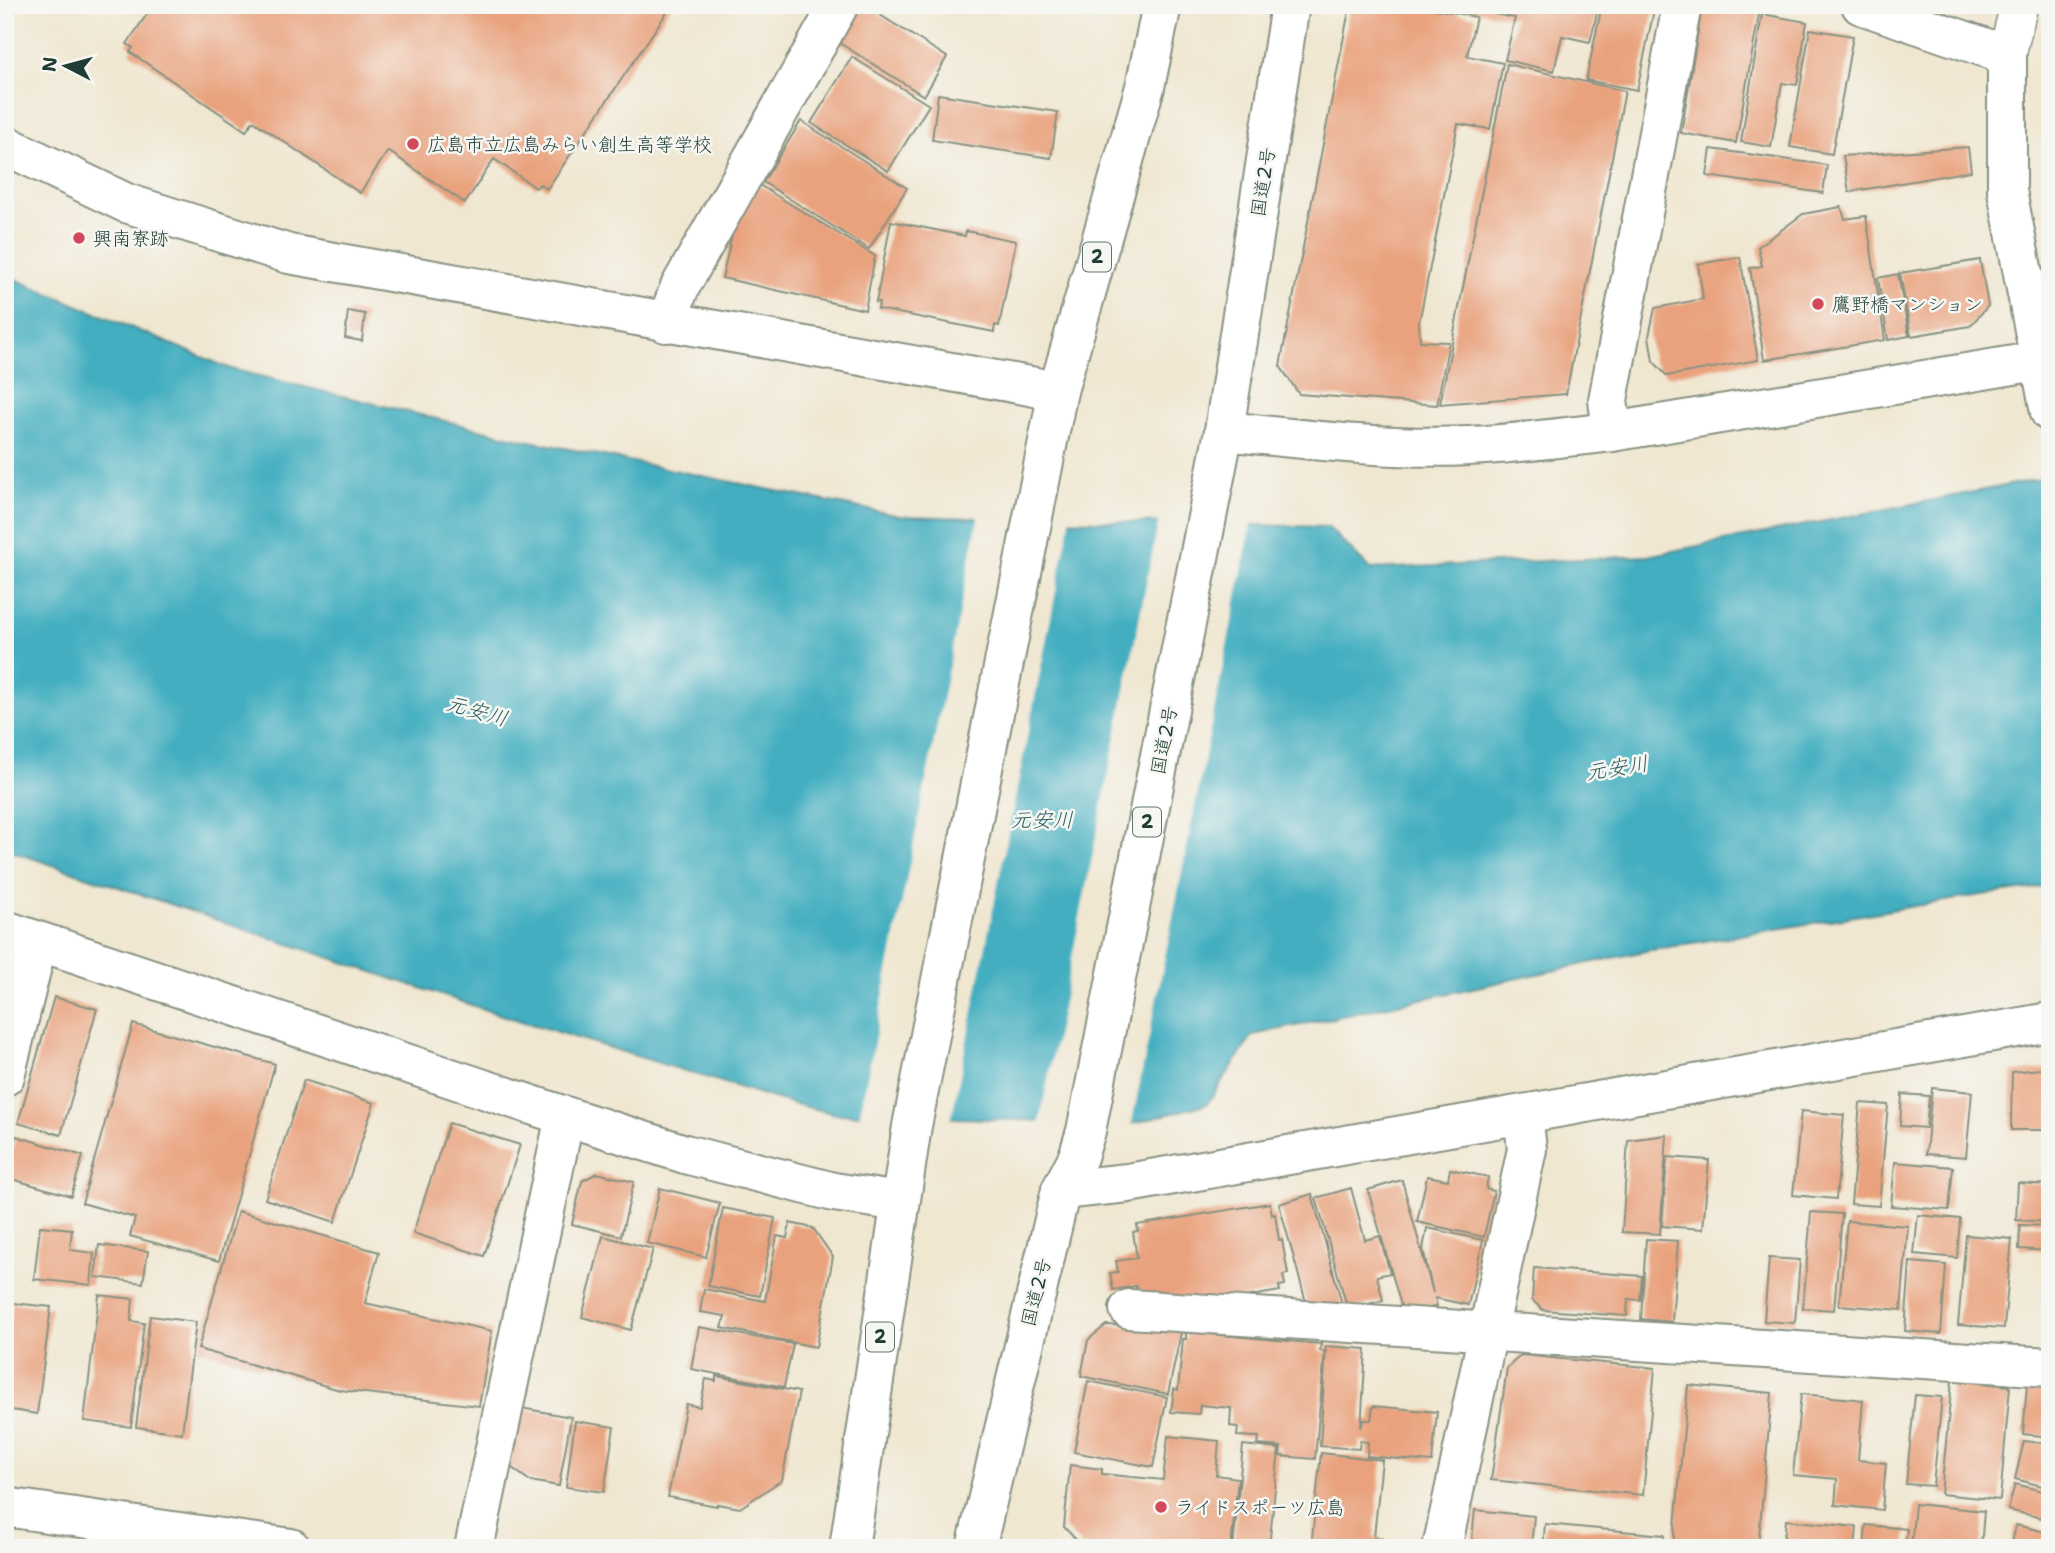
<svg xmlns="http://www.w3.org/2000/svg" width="2055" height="1553" font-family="'Shantell Sans','Klee One',sans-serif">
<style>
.water{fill:#42aec0;stroke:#30767a;stroke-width:2}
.pier{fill:#f0e7d1}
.building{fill:#e9a27d}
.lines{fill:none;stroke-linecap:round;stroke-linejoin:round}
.pedestrian-casing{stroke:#889282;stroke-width:40}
.minor-casing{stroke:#889282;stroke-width:42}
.tertiary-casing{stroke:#889282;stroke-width:42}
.trunk-casing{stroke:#889282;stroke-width:42}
.pedestrian{stroke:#fff;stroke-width:37}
.minor{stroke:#fff;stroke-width:38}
.tertiary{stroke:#fff;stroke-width:38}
.trunk{stroke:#fff;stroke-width:38}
.poi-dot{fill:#d1495b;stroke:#f6f6f2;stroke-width:2.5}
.labels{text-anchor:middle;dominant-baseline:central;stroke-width:5;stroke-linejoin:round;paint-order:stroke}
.shield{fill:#f6f6f2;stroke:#60746d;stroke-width:2}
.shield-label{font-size:18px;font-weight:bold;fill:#1f3d34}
.poi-label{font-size:19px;fill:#1f3d34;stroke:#f6f6f2;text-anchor:start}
.street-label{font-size:19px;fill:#1f3d34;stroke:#f6f6f2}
.water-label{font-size:21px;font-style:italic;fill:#2a5f5e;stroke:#f6f6f2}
</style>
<rect width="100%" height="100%" fill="#f6f6f2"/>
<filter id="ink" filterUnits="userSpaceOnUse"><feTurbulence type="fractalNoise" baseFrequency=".0143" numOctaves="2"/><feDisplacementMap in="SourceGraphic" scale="14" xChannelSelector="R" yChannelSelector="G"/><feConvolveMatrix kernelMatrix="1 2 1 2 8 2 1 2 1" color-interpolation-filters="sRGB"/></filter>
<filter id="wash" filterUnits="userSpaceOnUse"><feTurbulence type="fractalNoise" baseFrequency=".00686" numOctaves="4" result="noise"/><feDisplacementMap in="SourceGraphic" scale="28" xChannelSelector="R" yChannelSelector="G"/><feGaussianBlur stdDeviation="1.57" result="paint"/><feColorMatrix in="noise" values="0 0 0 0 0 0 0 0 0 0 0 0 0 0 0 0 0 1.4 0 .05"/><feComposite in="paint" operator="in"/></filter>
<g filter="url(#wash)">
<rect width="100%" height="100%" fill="#f0e7d1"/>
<path class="water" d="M 5,275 L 231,369 L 520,439 L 900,516 L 1328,527 L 1370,569 L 1647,556 L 2050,477 L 2050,886 L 1981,895 L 1645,951 L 1253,1035 L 1207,1104 L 1131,1124 L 836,1114 L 787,1102 L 495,1013 L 5,849 Z"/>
<path class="pier" d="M 979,514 L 1071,516 L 951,1121 L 859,1118 Z
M 1159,519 L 1252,521 L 1131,1127 L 1039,1124 Z"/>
<g id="blocks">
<path class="building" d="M 153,5 L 672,5 L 547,189 L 540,184 L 536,188 L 494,159 L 465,203 L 388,151 L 360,193 L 253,121 L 246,131 L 130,52 L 133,48 L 127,44 Z
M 861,5 L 864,5 L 947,57 L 924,96 L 838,42 Z
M 1350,5 L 1415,5 L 1476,17 L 1467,56 L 1503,63 L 1490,129 L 1458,124 L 1419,323 L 1420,341 L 1449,342 L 1437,405 L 1299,394 L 1280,366 Z
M 1470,5 L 1599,5 L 1590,42 L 1562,36 L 1554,71 L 1505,60 L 1515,18 L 1469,9 Z
M 1602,5 L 1655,5 L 1637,90 L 1586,80 Z
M 1714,5 L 1741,5 L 1760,9 L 1736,143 L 1681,133 L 1701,13 Z
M 1762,14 L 1807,22 L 1797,85 L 1782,83 L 1771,147 L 1741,142 Z
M 1810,29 L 1853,36 L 1832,154 L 1790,147 Z
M 852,57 L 929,105 L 888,171 L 811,123 Z
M 1507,64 L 1625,91 L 1566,394 L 1440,404 Z
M 938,94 L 1058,112 L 1051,158 L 932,140 Z
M 801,121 L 907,188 L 869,249 L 763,182 Z
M 1968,147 L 1971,171 L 1849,192 L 1843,156 Z
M 1711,149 L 1827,165 L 1823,193 L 1707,176 Z
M 756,183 L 875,256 L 865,310 L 722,278 L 738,210 Z
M 1841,207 L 1845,219 L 1866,216 L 1885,340 L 1764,360 L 1750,268 L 1762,266 L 1758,247 L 1803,214 Z
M 891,221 L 965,236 L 966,231 L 1016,241 L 999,326 L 995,325 L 994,332 L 878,309 L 879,302 L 876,302 Z
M 1740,257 L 1758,360 L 1667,376 L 1653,361 L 1649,336 L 1655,308 L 1703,299 L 1698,264 Z
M 1980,260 L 1988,306 L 1970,326 L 1911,336 L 1900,273 Z
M 1898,274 L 1909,336 L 1888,340 L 1878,278 Z
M 348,311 L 365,314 L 362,341 L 345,338 Z
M 54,997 L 97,1009 L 61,1135 L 18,1123 Z
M 133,1024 L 275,1064 L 219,1261 L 130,1236 L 135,1218 L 82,1203 Z
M 2050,1068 L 2050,1130 L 2011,1130 L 2012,1072 Z
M 304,1080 L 374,1103 L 335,1222 L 265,1199 Z
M 1932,1088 L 1972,1092 L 1966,1157 L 1926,1154 Z
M 1902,1094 L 1929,1096 L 1926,1128 L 1900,1126 Z
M 1860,1103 L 1888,1105 L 1879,1206 L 1851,1204 Z
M 1801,1111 L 1844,1115 L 1836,1199 L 1793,1195 Z
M 449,1123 L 520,1145 L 484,1256 L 413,1233 Z
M 1667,1135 L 1660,1234 L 1622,1232 L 1628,1140 Z
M 16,1136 L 83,1156 L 71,1196 L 5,1177 Z
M 1667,1157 L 1709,1160 L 1703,1229 L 1662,1226 Z
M 1895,1162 L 1953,1167 L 1949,1210 L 1891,1206 Z
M 1450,1169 L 1488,1177 L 1486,1189 L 1494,1191 L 1484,1237 L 1417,1222 L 1427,1176 L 1448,1180 Z
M 597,1173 L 634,1182 L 621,1236 L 572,1224 L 582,1181 Z
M 1402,1180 L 1433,1293 L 1423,1249 L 1427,1228 L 1483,1240 L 1468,1305 L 1435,1298 L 1437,1306 L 1404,1316 L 1368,1190 Z
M 2018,1183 L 2050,1185 L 2050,1222 L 2016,1220 Z
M 660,1188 L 720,1203 L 706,1257 L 647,1243 Z
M 1351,1188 L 1365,1240 L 1380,1236 L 1390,1273 L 1377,1276 L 1383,1300 L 1348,1310 L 1316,1198 Z
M 1312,1194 L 1345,1315 L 1309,1313 L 1279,1204 Z
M 1270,1203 L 1272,1215 L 1275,1214 L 1279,1240 L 1282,1240 L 1288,1274 L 1283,1275 L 1285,1285 L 1279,1286 L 1280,1291 L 1205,1304 L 1138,1295 L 1136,1286 L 1113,1290 L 1110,1273 L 1118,1272 L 1116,1261 L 1137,1258 L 1133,1232 L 1138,1231 L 1137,1225 Z
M 723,1208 L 775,1218 L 760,1296 L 708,1286 Z
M 238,1211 L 379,1252 L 365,1303 L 492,1331 L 479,1406 L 340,1390 L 198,1349 Z
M 1811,1212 L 1842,1214 L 1834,1310 L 1803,1308 Z
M 1918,1215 L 1960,1219 L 1957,1258 L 1914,1254 Z
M 1847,1221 L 1908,1226 L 1901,1310 L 1839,1305 Z
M 790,1223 L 813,1228 L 833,1257 L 816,1347 L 722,1328 L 725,1316 L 700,1312 L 704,1289 L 765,1301 L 777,1236 L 787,1238 Z
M 2020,1225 L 2050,1226 L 2050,1251 L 2019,1249 Z
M 40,1226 L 72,1229 L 70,1250 L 94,1253 L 91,1285 L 34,1279 Z
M 1966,1235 L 2012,1239 L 2004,1328 L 1958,1325 Z
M 603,1236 L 653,1249 L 631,1330 L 582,1317 Z
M 1646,1239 L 1678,1241 L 1672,1322 L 1641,1319 Z
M 99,1245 L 148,1251 L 143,1283 L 95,1277 Z
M 1769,1258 L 1800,1260 L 1795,1323 L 1764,1321 Z
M 1910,1262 L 1946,1265 L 1941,1334 L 1905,1331 Z
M 1534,1268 L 1642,1276 L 1640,1300 L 1628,1299 L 1627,1316 L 1543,1310 L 1532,1300 Z
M 99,1295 L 133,1299 L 131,1321 L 144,1323 L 131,1427 L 84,1421 Z
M 13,1303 L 51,1307 L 37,1414 L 5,1409 L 5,1360 Z
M 150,1316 L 196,1322 L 182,1433 L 136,1427 Z
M 1106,1325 L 1182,1328 L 1168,1394 L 1081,1376 L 1088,1340 Z
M 699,1327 L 793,1344 L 784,1387 L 691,1369 Z
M 1186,1332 L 1321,1344 L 1320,1351 L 1325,1352 L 1315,1459 L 1280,1456 L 1281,1447 L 1258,1445 L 1259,1437 L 1237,1436 L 1238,1427 L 1230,1426 L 1231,1408 L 1200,1405 L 1199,1414 L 1171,1412 L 1174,1389 L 1178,1390 L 1183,1339 L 1186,1339 Z
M 1326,1346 L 1366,1349 L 1361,1428 L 1363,1420 L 1371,1420 L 1373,1406 L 1437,1412 L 1432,1462 L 1367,1456 L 1368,1442 L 1360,1441 L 1359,1449 L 1320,1446 Z
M 1521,1355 L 1655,1368 L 1643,1495 L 1491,1480 L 1507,1368 Z
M 716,1376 L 799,1392 L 782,1480 L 740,1508 L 717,1504 L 717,1506 L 668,1497 L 686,1404 L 700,1407 L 706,1379 L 716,1381 Z
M 1952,1380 L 2010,1386 L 2000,1500 L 1941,1494 Z
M 1088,1381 L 1167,1397 L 1153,1467 L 1074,1452 Z
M 1688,1385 L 1772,1393 L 1758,1548 L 1673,1548 Z
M 2027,1385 L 2050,1387 L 2050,1437 L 2023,1434 Z
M 1801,1394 L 1863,1400 L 1858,1460 L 1886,1463 L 1882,1510 L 1835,1505 L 1837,1479 L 1793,1475 Z
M 1915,1395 L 1942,1397 L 1933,1486 L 1906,1484 Z
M 521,1408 L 571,1417 L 559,1486 L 530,1481 L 508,1465 Z
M 575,1421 L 614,1427 L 604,1492 L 566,1487 Z
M 1168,1436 L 1219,1441 L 1216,1475 L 1238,1478 L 1231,1548 L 1084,1548 L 1064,1527 L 1070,1465 L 1102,1469 L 1102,1474 L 1163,1480 Z
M 2024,1441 L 2050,1444 L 2050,1488 L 2015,1479 Z
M 1243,1445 L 1279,1449 L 1269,1548 L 1233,1548 Z
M 1321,1453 L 1382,1460 L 1374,1537 L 1382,1538 L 1382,1548 L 1311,1548 Z
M 2015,1484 L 2050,1493 L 2050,1520 L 2008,1510 Z
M 1915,1504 L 1984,1511 L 1981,1548 L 1911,1548 Z
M 1475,1510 L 1534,1516 L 1531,1548 L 1471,1548 Z
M 1786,1520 L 1857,1527 L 1855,1548 L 1783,1548 Z
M 1545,1524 L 1664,1535 L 1663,1548 L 1543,1548 Z
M 1866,1525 L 1907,1529 L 1905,1548 L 1864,1548 Z
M 2016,1525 L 2050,1533 L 2050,1548 L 2011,1548 Z"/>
</g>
</g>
<g filter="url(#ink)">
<use href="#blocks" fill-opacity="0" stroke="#889282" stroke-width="2"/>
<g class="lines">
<g class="pedestrian-casing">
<path id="pedestrian" d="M 2007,55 L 2019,5"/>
</g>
<g class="minor-casing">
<path id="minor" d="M 666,323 L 680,287 L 839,5
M 1612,432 L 1608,400 L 1682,5
M 5,1076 L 38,942
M 1129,1309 L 2050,1367
M 474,1548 L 565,1116
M 1442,1548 L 1527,1149 L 1523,1115"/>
</g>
<g class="tertiary-casing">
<path id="tertiary" d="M 1861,5 L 2007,55 L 2007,191 L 2050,412
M 5,145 L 126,203 L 289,254 L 1058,391
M 1224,431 C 1305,439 1387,450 1469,446 C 1517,444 1564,437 1612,432 L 2050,359
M 5,930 L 565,1116 L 685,1154 L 834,1192 L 900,1202
M 1061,1190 L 1128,1183 L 2050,1022
M 5,1507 L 291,1548"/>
</g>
<g class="trunk-casing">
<path id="trunk" d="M 849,1548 L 912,1126 L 1058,391 L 1145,87 L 1162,5
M 976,1548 L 1061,1190 L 1078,1157 L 1086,1131 L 1224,431 L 1290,5"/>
</g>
<use href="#pedestrian" class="pedestrian"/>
<use href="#minor" class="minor"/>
<use href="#tertiary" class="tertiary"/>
<use href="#trunk" class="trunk"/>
</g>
</g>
<g class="poi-dot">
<circle cx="413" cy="144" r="7"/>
<circle cx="79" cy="238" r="7"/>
<circle cx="1818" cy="304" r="7"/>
<circle cx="1161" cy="1507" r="7"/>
</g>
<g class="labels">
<g class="shield">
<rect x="1083" y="242.5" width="28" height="29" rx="5"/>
<rect x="1133" y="807.5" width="28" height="29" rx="5"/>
<rect x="866" y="1322.5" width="28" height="29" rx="5"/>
</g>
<g class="shield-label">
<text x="1097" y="257">2</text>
<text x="1147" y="822">2</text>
<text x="880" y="1337">2</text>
</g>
<g class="poi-label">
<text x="427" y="144">広島市立広島みらい創生高等学校</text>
<text x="93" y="238">興南寮跡</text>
<text x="1832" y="304">鷹野橋マンション</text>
<text x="1175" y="1507">ライドスポーツ広島</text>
</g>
<g class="street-label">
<text transform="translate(1263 182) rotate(-81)">国道2号</text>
<text transform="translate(1164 740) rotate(-79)">国道2号</text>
<text transform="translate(1036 1292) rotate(-76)">国道2号</text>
</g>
<g class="water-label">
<text transform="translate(477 711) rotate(16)">元安川</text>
<text transform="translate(1617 768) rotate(-9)">元安川</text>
<text x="1042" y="820">元安川</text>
</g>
</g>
<rect width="2055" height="1553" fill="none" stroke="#f6f6f2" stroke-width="28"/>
<g transform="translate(66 66) rotate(276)" stroke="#f6f6f2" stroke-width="5" paint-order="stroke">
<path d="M0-5L12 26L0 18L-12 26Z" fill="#1f3d34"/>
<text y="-10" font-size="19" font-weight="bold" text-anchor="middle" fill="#1f3d34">N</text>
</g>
</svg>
